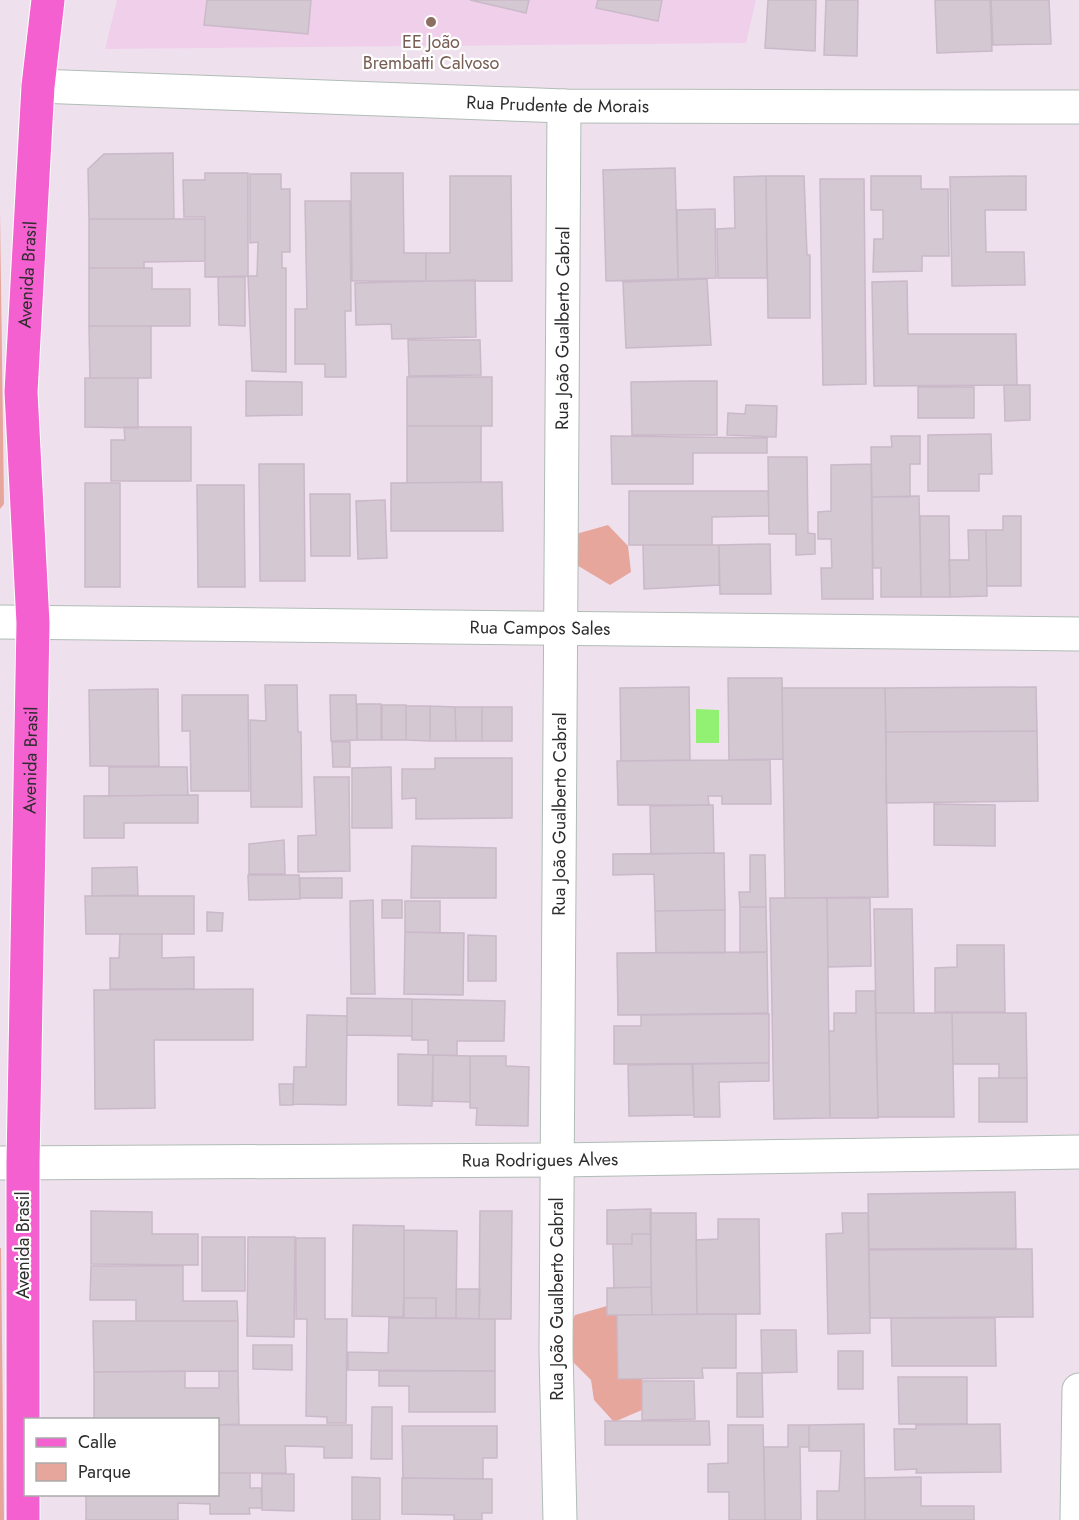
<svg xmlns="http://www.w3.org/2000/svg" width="1079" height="1520" font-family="Jost,sans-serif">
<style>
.education{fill:#f0cfeb}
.green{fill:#e6a69c}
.water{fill:#92f172}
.building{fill:#d4c8d3;stroke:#cab9c8;stroke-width:1.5}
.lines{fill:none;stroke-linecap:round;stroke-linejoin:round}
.minor-casing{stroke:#b0bdb4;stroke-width:35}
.primary-casing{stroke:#fff;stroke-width:35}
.minor{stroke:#fff;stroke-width:33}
.primary{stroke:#f460cf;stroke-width:33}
.education-dot{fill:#8d6e63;stroke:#fff;stroke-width:2}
.labels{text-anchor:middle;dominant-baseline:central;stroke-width:4.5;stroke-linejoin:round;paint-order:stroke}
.education-label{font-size:18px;fill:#785e54;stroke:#fff}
.street-label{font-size:18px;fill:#2d2d2d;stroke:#fff}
</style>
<rect width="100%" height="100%" fill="#efe0ee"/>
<path class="education" d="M 117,0 L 756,0 L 746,43 L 105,49 Z"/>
<path class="green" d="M 0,211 L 4,504 L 0,509 Z
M 608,525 L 628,546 L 631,572 L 610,585 L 575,564 L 576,534 Z
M 0,1248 L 1,1248 L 4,1520 L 0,1520 Z
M 607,1306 L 624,1310 L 649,1407 L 614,1422 L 594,1400 L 591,1380 L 559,1348 L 575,1315 Z"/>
<path class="water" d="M 696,709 L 719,710 L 719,743 L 696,743 Z"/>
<path class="building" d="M 207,0 L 311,0 L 308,34 L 204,25 Z
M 470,0 L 529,0 L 526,13 Z
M 598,0 L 662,0 L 658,21 L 596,8 Z
M 768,0 L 816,0 L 815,51 L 765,48 Z
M 826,0 L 858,0 L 857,56 L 824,55 Z
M 935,0 L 990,0 L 992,51 L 937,53 Z
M 991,0 L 1049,0 L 1051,44 L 993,45 Z
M 173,153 L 174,219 L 89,219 L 88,169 L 104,154 Z
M 675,168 L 678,279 L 606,281 L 603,170 Z
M 205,173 L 248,173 L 248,276 L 205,277 L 205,217 L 184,217 L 183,180 L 205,180 Z
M 351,173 L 403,173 L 404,253 L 426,253 L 426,281 L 352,281 Z
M 250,174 L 281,174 L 281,189 L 290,189 L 290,252 L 282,252 L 282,268 L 286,268 L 286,372 L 252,371 L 248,276 L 257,276 L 258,242 L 250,243 Z
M 450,176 L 511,176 L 512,281 L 426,281 L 426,253 L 450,253 Z
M 766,176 L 804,176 L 807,255 L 810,255 L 810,318 L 768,318 Z
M 766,176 L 767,278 L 718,278 L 717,229 L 735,228 L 734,177 Z
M 871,176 L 921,176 L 921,189 L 948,189 L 949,256 L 922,256 L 922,271 L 873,272 L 874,239 L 883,239 L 883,210 L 871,210 Z
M 1026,176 L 1026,210 L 985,210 L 986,252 L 1024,252 L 1025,285 L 952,286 L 950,177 Z
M 820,179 L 864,179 L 866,384 L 823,385 Z
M 305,201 L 350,201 L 351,311 L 345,311 L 346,377 L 325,377 L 325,364 L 295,364 L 295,309 L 307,309 Z
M 715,209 L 716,278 L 678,279 L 677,210 Z
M 89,219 L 205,219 L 205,261 L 144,262 L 144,268 L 89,268 Z
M 89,268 L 152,268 L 152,289 L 190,289 L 190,326 L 89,326 Z
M 218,277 L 245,277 L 245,326 L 219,325 Z
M 707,279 L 711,345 L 626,348 L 623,282 Z
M 475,280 L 476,337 L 392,339 L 391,324 L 356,325 L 355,283 Z
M 907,281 L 908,334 L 1016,334 L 1017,385 L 874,386 L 872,282 Z
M 89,326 L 151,326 L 151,378 L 90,378 Z
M 408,340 L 480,340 L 481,375 L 409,376 Z
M 407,377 L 492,377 L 492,426 L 407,426 Z
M 85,378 L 138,378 L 138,428 L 85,427 Z
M 246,381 L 302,382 L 302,415 L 246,416 Z
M 692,381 L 717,381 L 717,435 L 632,435 L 631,382 Z
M 1004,385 L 1030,385 L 1030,420 L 1005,421 Z
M 918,387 L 974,387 L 974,418 L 918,418 Z
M 746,405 L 777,406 L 776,437 L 727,435 L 728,413 L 745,414 Z
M 407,426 L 481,426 L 481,482 L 407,483 Z
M 124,427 L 191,427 L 191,481 L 111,481 L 111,440 L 125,440 Z
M 991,434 L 992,474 L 979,474 L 979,491 L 928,491 L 928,435 Z
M 611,436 L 767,438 L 767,453 L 693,453 L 693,484 L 612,484 Z
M 891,436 L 920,436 L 920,464 L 910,464 L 910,497 L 872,497 L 871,447 L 892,447 Z
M 768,457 L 807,457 L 808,533 L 815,534 L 815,554 L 796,555 L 796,534 L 769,534 Z
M 259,464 L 304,464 L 305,581 L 260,581 Z
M 871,464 L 873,599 L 822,599 L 821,568 L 832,568 L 831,539 L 818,539 L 818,512 L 831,511 L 831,465 Z
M 502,482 L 503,531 L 391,531 L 391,483 Z
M 85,483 L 120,483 L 120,587 L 85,587 Z
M 197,485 L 244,485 L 245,587 L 198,587 Z
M 629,491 L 768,491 L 769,516 L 712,517 L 712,545 L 629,545 Z
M 310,494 L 350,494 L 350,556 L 311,556 Z
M 919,496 L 921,597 L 881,597 L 881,568 L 873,568 L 872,497 Z
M 385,500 L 387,558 L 358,559 L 356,501 Z
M 920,516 L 949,516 L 950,597 L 921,597 Z
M 1003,516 L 1021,516 L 1021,586 L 987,586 L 986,530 L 1003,530 Z
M 968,530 L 986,530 L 987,596 L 950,597 L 949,560 L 969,560 Z
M 770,544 L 771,594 L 720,594 L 719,545 Z
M 643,545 L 719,545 L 719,585 L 644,589 Z
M 728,678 L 782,678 L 783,759 L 729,760 Z
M 265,685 L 297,685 L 298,732 L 301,732 L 302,807 L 251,807 L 250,720 L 266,721 Z
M 689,687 L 690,760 L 621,761 L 620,688 Z
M 1036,687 L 1037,731 L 886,732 L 885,688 Z
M 782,688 L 885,688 L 888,897 L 785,898 Z
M 158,689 L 159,766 L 90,766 L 89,690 Z
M 182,695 L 248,695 L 249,791 L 191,791 L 190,731 L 182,731 Z
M 330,695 L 356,695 L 357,740 L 331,741 Z
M 357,704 L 381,704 L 381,740 L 357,740 Z
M 382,705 L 406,705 L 406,740 L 382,740 Z
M 406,706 L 430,706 L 430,741 L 406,740 Z
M 430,706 L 455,707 L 456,741 L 430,741 Z
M 455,707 L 482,707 L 482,741 L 456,741 Z
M 482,707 L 512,707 L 512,741 L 482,741 Z
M 1037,731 L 1038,801 L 886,803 L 886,732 Z
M 332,742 L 350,742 L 350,767 L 333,767 Z
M 435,758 L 512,758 L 512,818 L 416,819 L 416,798 L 402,799 L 402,769 L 435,769 Z
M 729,760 L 770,760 L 771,804 L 722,804 L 722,796 L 708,796 L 709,805 L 618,805 L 617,761 Z
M 109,767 L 187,767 L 188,795 L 109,796 Z
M 391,767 L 392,828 L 352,828 L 352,768 Z
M 314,777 L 349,777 L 350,871 L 298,872 L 298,836 L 316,835 Z
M 198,795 L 198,823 L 124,823 L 124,838 L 84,838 L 84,796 Z
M 934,804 L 995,805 L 995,846 L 934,845 Z
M 713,805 L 714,853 L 651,854 L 650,806 Z
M 284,840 L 285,874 L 249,874 L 249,844 Z
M 412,846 L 496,848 L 496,898 L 411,898 Z
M 724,853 L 725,910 L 655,911 L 654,874 L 613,875 L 613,854 Z
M 750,855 L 765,855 L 766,907 L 740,907 L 739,892 L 750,892 Z
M 137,867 L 138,895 L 92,896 L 92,868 Z
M 248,875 L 299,875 L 300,899 L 249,900 Z
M 300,878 L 342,878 L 342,898 L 300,898 Z
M 85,896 L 194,896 L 194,934 L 86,934 Z
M 770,898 L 827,898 L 830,1118 L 774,1119 Z
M 827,898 L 870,898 L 871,966 L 828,967 Z
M 373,900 L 375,994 L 351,994 L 350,901 Z
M 382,900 L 402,900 L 402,918 L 382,918 Z
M 405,901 L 440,901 L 440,933 L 405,932 Z
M 740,907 L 766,907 L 767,952 L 740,953 Z
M 874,909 L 912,909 L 914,1013 L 876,1013 Z
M 725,910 L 725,953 L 656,953 L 655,911 Z
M 207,912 L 223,913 L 222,931 L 207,931 Z
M 405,932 L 464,933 L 463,995 L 404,994 Z
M 120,934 L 162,934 L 162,958 L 194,957 L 194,989 L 110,989 L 110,958 L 119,958 Z
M 468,935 L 496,936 L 496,981 L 468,981 Z
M 957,945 L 1004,945 L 1005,1012 L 935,1012 L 935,968 L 957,967 Z
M 767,952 L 768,1013 L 618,1015 L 617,953 Z
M 253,989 L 253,1040 L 154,1040 L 155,1108 L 95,1109 L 94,990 Z
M 856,991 L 875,991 L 878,1118 L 830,1118 L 829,1031 L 834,1031 L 834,1013 L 856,1013 Z
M 347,998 L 412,999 L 412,1036 L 347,1035 Z
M 412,999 L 505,1001 L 504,1041 L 457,1041 L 457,1055 L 428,1055 L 428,1040 L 412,1040 Z
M 876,1013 L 952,1013 L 954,1117 L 878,1117 Z
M 952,1013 L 1026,1013 L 1027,1078 L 999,1078 L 999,1064 L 953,1064 Z
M 769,1014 L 769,1063 L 614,1064 L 614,1026 L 641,1026 L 641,1015 Z
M 307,1015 L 347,1016 L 346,1105 L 293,1104 L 294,1067 L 306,1067 Z
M 398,1054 L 433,1055 L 432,1106 L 398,1105 Z
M 433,1055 L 470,1056 L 470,1102 L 433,1101 Z
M 470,1056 L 506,1056 L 506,1066 L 529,1067 L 528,1126 L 476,1125 L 477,1108 L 470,1108 Z
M 769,1063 L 769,1081 L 719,1082 L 720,1117 L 694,1117 L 693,1064 Z
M 692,1064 L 694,1115 L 629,1116 L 628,1065 Z
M 979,1078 L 1027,1078 L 1027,1122 L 979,1122 Z
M 279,1084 L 293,1084 L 293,1105 L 280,1105 Z
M 1015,1192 L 1016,1248 L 869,1249 L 868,1194 Z
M 651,1209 L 651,1234 L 632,1234 L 632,1244 L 607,1244 L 607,1210 Z
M 91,1211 L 152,1212 L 152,1234 L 198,1234 L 198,1265 L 91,1264 Z
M 480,1211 L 512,1211 L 511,1319 L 479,1319 Z
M 650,1213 L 696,1213 L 697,1314 L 652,1315 Z
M 842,1213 L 868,1213 L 870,1333 L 828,1334 L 826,1234 L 843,1233 Z
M 718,1219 L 759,1219 L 760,1314 L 697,1314 L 696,1240 L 718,1239 Z
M 353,1225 L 404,1226 L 404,1317 L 352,1316 Z
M 404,1230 L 457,1231 L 456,1318 L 436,1318 L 436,1298 L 404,1298 Z
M 632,1234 L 651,1234 L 651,1287 L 614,1288 L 613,1244 L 632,1244 Z
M 202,1237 L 245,1237 L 245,1291 L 202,1291 Z
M 248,1237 L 295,1237 L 294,1337 L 247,1336 Z
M 296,1238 L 325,1238 L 325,1319 L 347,1319 L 346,1423 L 327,1423 L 327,1417 L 306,1416 L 307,1319 L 296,1319 Z
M 1032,1249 L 1033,1317 L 870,1318 L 869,1250 Z
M 91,1266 L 183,1266 L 183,1301 L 237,1301 L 238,1321 L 136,1321 L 136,1300 L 90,1300 Z
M 651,1287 L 652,1315 L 607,1315 L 607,1288 Z
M 456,1289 L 480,1289 L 479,1319 L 456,1318 Z
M 404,1298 L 436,1298 L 436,1318 L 403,1318 Z
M 736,1314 L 736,1368 L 702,1368 L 703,1378 L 618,1379 L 617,1315 Z
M 389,1318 L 495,1319 L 495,1371 L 348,1370 L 348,1352 L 388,1353 Z
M 891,1318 L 995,1318 L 996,1366 L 892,1366 Z
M 93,1321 L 238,1321 L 238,1371 L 94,1372 Z
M 761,1330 L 796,1330 L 797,1372 L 762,1373 Z
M 253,1345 L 292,1345 L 292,1370 L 253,1369 Z
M 838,1351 L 863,1351 L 863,1389 L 838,1389 Z
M 185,1371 L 185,1388 L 219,1388 L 219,1371 L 238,1371 L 239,1424 L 218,1425 L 218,1420 L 94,1420 L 94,1372 Z
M 379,1371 L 495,1371 L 495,1412 L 409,1412 L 409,1386 L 379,1386 Z
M 737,1373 L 762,1373 L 763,1417 L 737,1417 Z
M 898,1377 L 967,1377 L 967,1424 L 899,1424 Z
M 642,1381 L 694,1381 L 695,1419 L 642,1420 Z
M 372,1407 L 392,1407 L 392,1459 L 371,1459 Z
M 605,1421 L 709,1421 L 710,1445 L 605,1445 Z
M 864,1424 L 865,1520 L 817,1520 L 817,1491 L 839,1491 L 841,1451 L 809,1451 L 809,1425 Z
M 1000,1424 L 1001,1472 L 916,1473 L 917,1469 L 895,1470 L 894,1429 L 916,1429 L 916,1425 Z
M 218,1425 L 352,1425 L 352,1458 L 324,1458 L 324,1447 L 285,1446 L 286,1473 L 218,1473 Z
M 728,1425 L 763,1425 L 765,1520 L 729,1520 L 729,1492 L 708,1492 L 708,1464 L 728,1463 Z
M 788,1425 L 809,1425 L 809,1447 L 800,1447 L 801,1520 L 765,1520 L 764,1447 L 788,1447 Z
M 402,1426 L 497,1426 L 497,1458 L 483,1458 L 483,1479 L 403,1478 Z
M 218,1473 L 250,1473 L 250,1488 L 261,1488 L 262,1508 L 249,1508 L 250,1514 L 210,1514 L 210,1504 L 178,1503 L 178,1520 L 86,1520 L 86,1494 L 218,1494 Z
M 262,1474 L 294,1474 L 294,1511 L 262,1510 Z
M 352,1477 L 380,1478 L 380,1520 L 352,1520 Z
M 921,1477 L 921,1506 L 974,1506 L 974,1520 L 865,1520 L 865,1478 Z
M 402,1478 L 492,1479 L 492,1513 L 482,1513 L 482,1520 L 454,1520 L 454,1515 L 402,1514 Z"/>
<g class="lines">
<g class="minor-casing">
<g id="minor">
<path id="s1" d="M 38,86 L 564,106 L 1079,107"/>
<path id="s2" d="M 0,622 L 1079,634"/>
<path id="s3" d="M 0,1163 L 557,1160 L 1079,1152"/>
<path id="s4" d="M 560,1520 L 556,1351 L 564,106"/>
<path d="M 1077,1520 L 1079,1390"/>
</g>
</g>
<g class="primary-casing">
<g id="primary">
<path id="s5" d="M 23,1520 L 23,1163 L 33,623 L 21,392 L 38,86 L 48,0"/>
</g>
</g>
<use href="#minor" class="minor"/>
<use href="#primary" class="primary"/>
</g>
<circle class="education-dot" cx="431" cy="22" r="6"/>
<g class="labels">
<g class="education-label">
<text x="431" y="42">EE João<tspan x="431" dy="21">Brembatti Calvoso</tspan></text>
</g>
<g class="street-label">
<text stroke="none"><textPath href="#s1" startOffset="520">Rua Prudente de Morais</textPath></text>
<text stroke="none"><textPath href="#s5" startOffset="1246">Avenida Brasil</textPath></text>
<text stroke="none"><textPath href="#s4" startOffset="1192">Rua João Gualberto Cabral</textPath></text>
<text stroke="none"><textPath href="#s2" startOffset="540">Rua Campos Sales</textPath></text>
<text stroke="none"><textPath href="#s5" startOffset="760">Avenida Brasil</textPath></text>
<text stroke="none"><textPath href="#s4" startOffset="706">Rua João Gualberto Cabral</textPath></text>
<text stroke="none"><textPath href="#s3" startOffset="540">Rua Rodrigues Alves</textPath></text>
<text transform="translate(23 1245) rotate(-90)">Avenida Brasil</text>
<text transform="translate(557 1299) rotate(-90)">Rua João Gualberto Cabral</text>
</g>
</g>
<rect x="24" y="1418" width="195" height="78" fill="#ffffff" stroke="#ababab" stroke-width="1.5"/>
<rect x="36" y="1438" width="30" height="9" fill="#f460cf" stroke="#ababab" stroke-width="1.5"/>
<text x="78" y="1448" font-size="18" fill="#2d2d2d">Calle</text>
<rect x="36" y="1463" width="30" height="18" fill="#e6a69c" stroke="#ababab" stroke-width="1.5"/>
<text x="78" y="1478" font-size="18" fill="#2d2d2d">Parque</text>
</svg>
